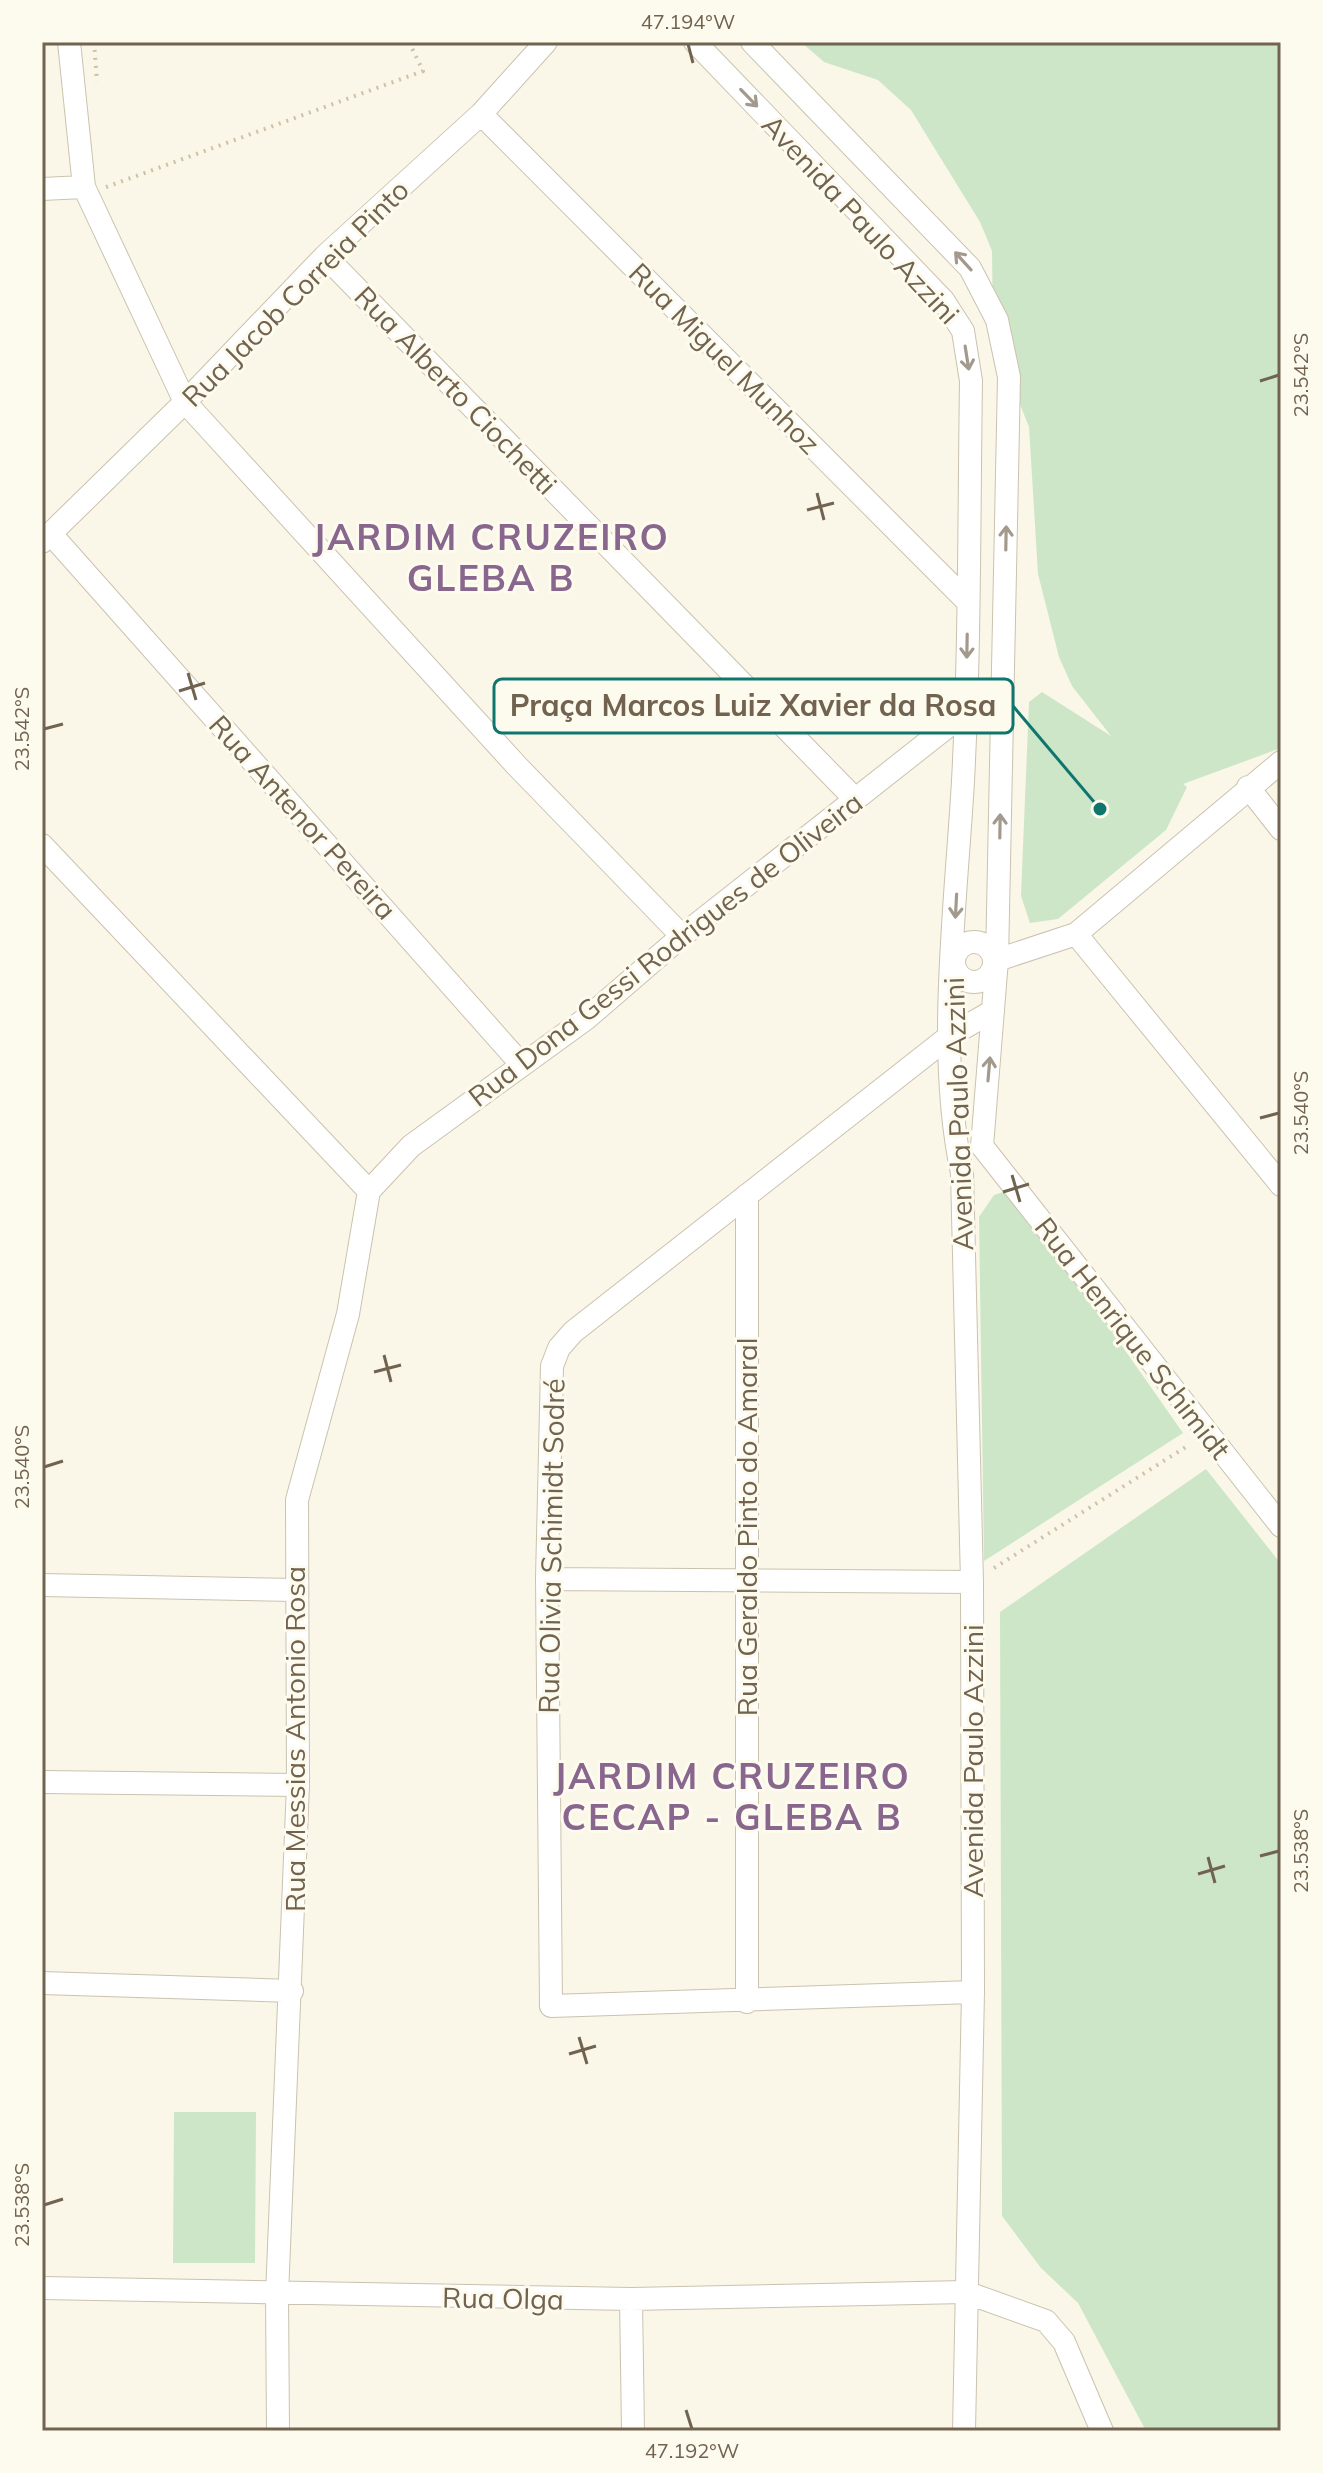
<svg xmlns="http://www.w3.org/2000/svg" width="1323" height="2473" font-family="Mulish,sans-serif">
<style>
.green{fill:#cde6c8}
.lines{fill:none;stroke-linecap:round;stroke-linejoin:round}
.street-casing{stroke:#cbc2af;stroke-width:24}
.path{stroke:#d1c0a6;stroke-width:4;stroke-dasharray:2 6;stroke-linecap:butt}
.street{stroke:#fff;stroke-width:22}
.oneway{stroke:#a39a8d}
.ticks{fill:none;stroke:#71634f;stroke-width:3}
.labels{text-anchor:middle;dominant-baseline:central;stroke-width:6;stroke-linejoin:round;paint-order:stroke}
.street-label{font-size:28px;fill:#71634f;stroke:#fdfaee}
.district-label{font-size:36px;font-weight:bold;letter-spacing:2px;fill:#89668d;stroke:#fdfaee}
.leader{fill:none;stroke:#0f766e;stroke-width:3}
.callout-dot{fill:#0f766e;stroke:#fdfaee;stroke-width:3}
.callout{fill:#fdfaee;stroke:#0f766e;stroke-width:3}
.callout-label{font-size:30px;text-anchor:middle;font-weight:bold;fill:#71634f}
.neatline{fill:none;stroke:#71634f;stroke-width:3}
.ticks-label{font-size:20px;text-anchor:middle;fill:#71634f}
</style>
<rect width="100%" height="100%" fill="#faf7e8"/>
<path class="green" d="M 801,42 L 1281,42 L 1281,748 L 1183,784 L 1187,787 L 1166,830 L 1058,919 L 1030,923 L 1021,896 L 1029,702 L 1042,692 L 1111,736 L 1072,686 L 1059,657 L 1038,574 L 1029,427 L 993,336 L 992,251 L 980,222 L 911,110 L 878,80 L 824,62 Z
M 1012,1189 L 1183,1433 L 984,1561 L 979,1217 L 994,1195 Z
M 1206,1469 L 1281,1564 L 1281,2431 L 1146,2431 L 1078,2303 L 1041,2268 L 1002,2216 L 1000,1612 Z
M 174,2112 L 256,2112 L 255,2263 L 173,2263 Z"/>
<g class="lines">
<g class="street-casing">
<path id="street" d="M 69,42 L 84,187 L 185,402 L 517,766 L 682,936
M 695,42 L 943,300 L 963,331 L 971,381 C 969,514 970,648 963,781 C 956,904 936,1053 962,1173 L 972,1582 L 973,1992 L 964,2431
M 752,42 L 970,268 L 997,320 L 1009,377 L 997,960 L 982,1146 L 1281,1526
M 481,114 L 968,602
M 42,189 L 84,187
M 325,256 L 855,799
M 51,534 L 522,1065
M 42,542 L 185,402 L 325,256 L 481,114 L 546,42
M 1248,787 L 1281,829
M 42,845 L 369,1191
M 1076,934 L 1281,1185
M954 962a20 20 0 1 1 40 0a20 20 0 1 1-40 0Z
M 997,960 L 1076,934 L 1281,762
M 369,1191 L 411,1146 L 587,1018 L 682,936 L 966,712
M 747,1195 L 747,2002
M 547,1579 L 972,1582
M 42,1585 L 295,1590
M 42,1782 L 298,1785
M 42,1983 L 292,1991
M 973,1992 L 551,2006 L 547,1579 L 552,1366 L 559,1348 L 573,1332 L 951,1035 L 993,1011
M 42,2288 L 631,2299 L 965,2292 L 1046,2321 L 1064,2342 L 1102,2431
M 631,2299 L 633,2431
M 278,2431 L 277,2295 L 298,1785 L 297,1500 L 348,1314 L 369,1191"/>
</g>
<path class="path" d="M 94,42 L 97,82
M 106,187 L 423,71 L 409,42
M 994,1568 L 1189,1445"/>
<use href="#street" class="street"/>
</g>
<defs><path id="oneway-shaft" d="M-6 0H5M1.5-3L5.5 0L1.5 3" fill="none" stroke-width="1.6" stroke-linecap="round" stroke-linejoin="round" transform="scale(2)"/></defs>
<g class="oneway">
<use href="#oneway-shaft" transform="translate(749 98) rotate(46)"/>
<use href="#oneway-shaft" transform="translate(963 261) rotate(-132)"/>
<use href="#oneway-shaft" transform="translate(967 358) rotate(81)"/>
<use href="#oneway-shaft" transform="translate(1006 538) rotate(-89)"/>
<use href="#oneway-shaft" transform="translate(967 646) rotate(91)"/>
<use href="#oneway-shaft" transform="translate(1000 826) rotate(-89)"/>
<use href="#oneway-shaft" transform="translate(956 906) rotate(93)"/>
<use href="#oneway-shaft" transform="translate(989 1069) rotate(-85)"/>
</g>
<path class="ticks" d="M 688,44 L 693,63M 1260,381 L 1279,375M 817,493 L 824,520M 807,510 L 834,503M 188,673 L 196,700M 179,691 L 205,683M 44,729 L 63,724M 1260,1118 L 1279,1113M 1012,1175 L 1020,1202M 1003,1192 L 1029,1184M 384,1355 L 391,1382M 374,1372 L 401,1365M 44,1467 L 63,1461M 1260,1856 L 1279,1851M 1208,1857 L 1215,1883M 1198,1874 L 1225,1866M 579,2037 L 587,2064M 569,2054 L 596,2046M 44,2205 L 63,2199M 686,2410 L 692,2429"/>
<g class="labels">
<g class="street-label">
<text transform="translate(861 219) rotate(47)">Avenida Paulo Azzini</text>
<text transform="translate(295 293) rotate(-45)">Rua Jacob Correia Pinto</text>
<text transform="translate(725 358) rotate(45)">Rua Miguel Munhoz</text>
<text transform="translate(456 390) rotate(46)">Rua Alberto Ciochetti</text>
<text transform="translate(303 817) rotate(48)">Rua Antenor Pereira</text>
<text transform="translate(665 949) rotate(-38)">Rua Dona Gessi Rodrigues de Oliveira</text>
<text transform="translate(958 1114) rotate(-92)">Avenida Paulo Azzini</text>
<text transform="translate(1133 1338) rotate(52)">Rua Henrique Schimidt</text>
<text transform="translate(746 1527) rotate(-90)">Rua Geraldo Pinto do Amaral</text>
<text transform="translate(551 1546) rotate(-89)">Rua Olivia Schimidt Sodré</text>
<text transform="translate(294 1739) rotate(-90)">Rua Messias Antonio Rosa</text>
<text transform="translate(972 1761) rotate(-90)">Avenida Paulo Azzini</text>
<text transform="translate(503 2298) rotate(1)">Rua Olga</text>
</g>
<g class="district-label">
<text x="491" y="536">JARDIM CRUZEIRO<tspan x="491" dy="41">GLEBA B</tspan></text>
<text x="732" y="1775">JARDIM CRUZEIRO<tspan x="732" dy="41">CECAP - GLEBA B</tspan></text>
</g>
</g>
<path class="leader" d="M1100 809L1013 706"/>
<circle class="callout-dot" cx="1100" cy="809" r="8"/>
<rect class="callout" x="494" y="679" width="519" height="54" rx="8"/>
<g class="callout-label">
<text x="753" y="716">Praça Marcos Luiz Xavier da Rosa</text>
</g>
<rect width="1323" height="2473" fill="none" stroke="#fdfaee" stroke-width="88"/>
<rect x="44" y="44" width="1235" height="2385" class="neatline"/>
<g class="ticks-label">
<text x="688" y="29">47.194°W</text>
<text transform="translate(1301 375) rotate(-90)" y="7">23.542°S</text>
<text transform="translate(22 729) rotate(-90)" y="7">23.542°S</text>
<text transform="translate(1301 1113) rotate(-90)" y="7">23.540°S</text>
<text transform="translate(22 1467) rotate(-90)" y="7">23.540°S</text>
<text transform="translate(1301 1851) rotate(-90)" y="7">23.538°S</text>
<text transform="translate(22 2205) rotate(-90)" y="7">23.538°S</text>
<text x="692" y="2458">47.192°W</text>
</g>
</svg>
